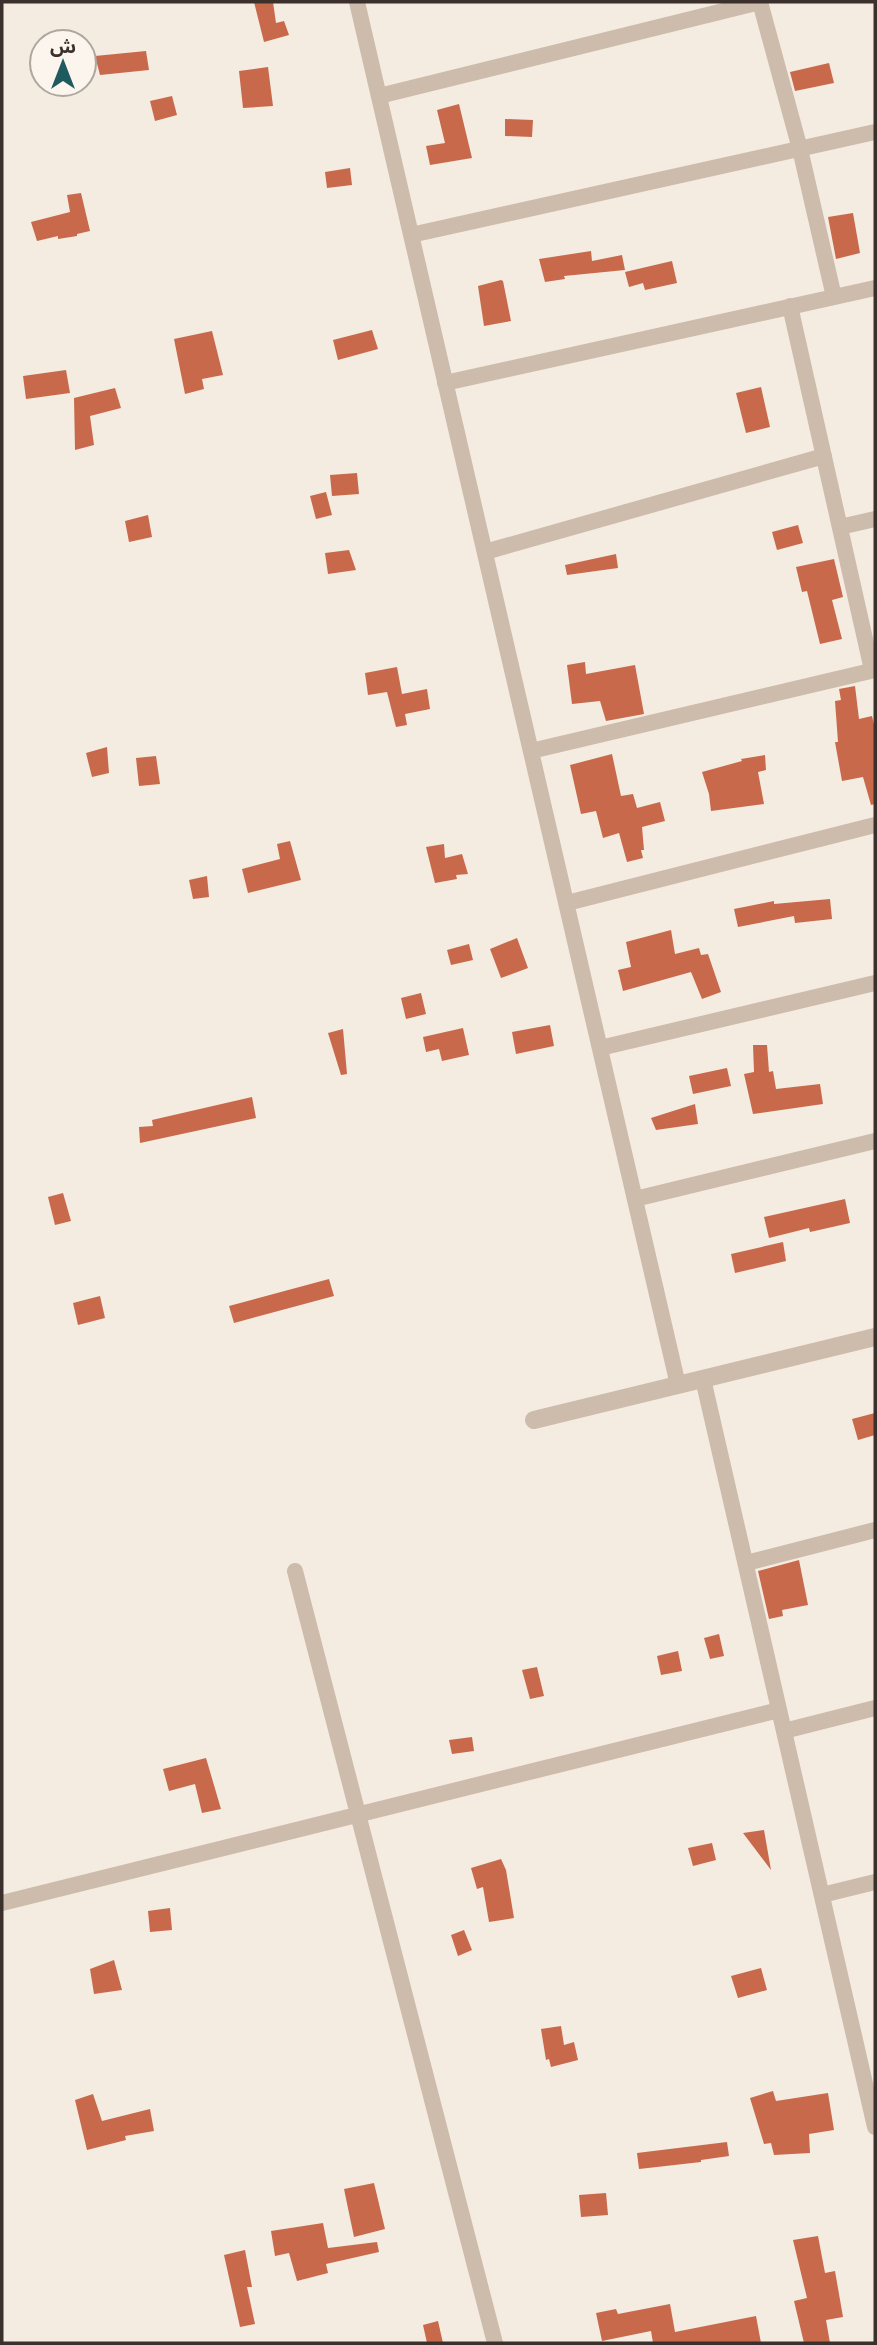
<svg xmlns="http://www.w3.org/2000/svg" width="877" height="2345" font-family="'Nunito Sans','Noto Sans Arabic',sans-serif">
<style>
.building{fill:#c8694b}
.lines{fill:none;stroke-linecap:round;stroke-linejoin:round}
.minor{stroke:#cdbbac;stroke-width:16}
.tertiary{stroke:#cdbbac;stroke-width:18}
</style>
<rect width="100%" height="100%" fill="#f4ebe1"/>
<path class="building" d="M 254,2 L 273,2 L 276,23 L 284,21 L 289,35 L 264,42 Z
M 146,51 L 149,70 L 100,75 L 95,56 Z
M 829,63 L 834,83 L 795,91 L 790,72 Z
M 268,67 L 273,106 L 243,108 L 239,71 Z
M 172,96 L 177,115 L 155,121 L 150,101 Z
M 459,104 L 472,158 L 430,165 L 426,146 L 445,143 L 437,110 Z
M 505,119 L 533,120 L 532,137 L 505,136 Z
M 350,168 L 352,185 L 327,188 L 325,172 Z
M 81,193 L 90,231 L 77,234 L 77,236 L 58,239 L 58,236 L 37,241 L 31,222 L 70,212 L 67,195 Z
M 853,213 L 860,253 L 836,259 L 828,217 Z
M 591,251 L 592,261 L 622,255 L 625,270 L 564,276 L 565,279 L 545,282 L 539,259 Z
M 672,261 L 677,283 L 645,290 L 643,283 L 629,287 L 625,272 Z
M 501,280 L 503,281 L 511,321 L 484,326 L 478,286 Z
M 372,330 L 378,349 L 338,360 L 333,340 Z
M 212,331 L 223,375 L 202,379 L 204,389 L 185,394 L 174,339 Z
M 66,370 L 70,393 L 26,399 L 23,376 Z
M 761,387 L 770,427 L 746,433 L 736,393 Z
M 115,388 L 121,408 L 90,416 L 94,445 L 75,450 L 74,398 Z
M 357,473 L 359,494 L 332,496 L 330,475 Z
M 326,492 L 332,515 L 316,519 L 310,496 Z
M 148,515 L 152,537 L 129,542 L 125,521 Z
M 798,525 L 803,543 L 777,550 L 772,532 Z
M 349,550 L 356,570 L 328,574 L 325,553 Z
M 616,554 L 618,568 L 567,575 L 565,565 Z
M 834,559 L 843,597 L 832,600 L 842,639 L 820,644 L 807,591 L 802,592 L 796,567 Z
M 585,662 L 586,674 L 635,665 L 644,714 L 606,721 L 600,701 L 572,704 L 567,665 Z
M 397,667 L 402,694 L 427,689 L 430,709 L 405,714 L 407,725 L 396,727 L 387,692 L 368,695 L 365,673 Z
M 855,686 L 859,719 L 872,716 L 875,729 L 875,804 L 871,805 L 863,777 L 842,781 L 835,742 L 838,742 L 835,701 L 841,700 L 839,689 Z
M 107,747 L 109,773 L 92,777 L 86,753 Z
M 612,754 L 621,796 L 633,794 L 637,808 L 660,802 L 665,821 L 642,827 L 644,850 L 641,850 L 643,858 L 627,862 L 619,833 L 603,838 L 596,811 L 581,814 L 570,765 Z
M 765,755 L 766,770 L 758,772 L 764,804 L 711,811 L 709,794 L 702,772 L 742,761 L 741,759 Z
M 156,756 L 160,784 L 139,786 L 136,758 Z
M 290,841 L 301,880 L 248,893 L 242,869 L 280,859 L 277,844 Z
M 444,844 L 445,858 L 462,854 L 468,874 L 456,875 L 457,879 L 435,883 L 426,847 Z
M 207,876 L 209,897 L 193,899 L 189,880 Z
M 830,899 L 832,919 L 795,923 L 794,916 L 738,927 L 734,909 L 774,901 L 774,904 Z
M 671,930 L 675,954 L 699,948 L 701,955 L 708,954 L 721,992 L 702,999 L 691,972 L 623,991 L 618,970 L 631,967 L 626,942 Z
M 517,938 L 528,968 L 501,978 L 490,949 Z
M 469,944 L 473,960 L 451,965 L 447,950 Z
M 421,993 L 426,1014 L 406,1019 L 401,998 Z
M 550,1025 L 554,1046 L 516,1054 L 512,1032 Z
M 463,1028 L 469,1055 L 442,1061 L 439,1049 L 426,1052 L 423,1037 Z
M 343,1029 L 347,1074 L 341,1075 L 328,1033 Z
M 753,1045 L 767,1045 L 769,1072 L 773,1071 L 776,1089 L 820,1084 L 823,1104 L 753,1114 L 744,1074 L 754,1072 Z
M 727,1068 L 731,1086 L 693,1094 L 689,1076 Z
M 252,1097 L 256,1118 L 140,1143 L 139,1127 L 153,1126 L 152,1120 Z
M 695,1104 L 698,1124 L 656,1130 L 651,1118 Z
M 63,1193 L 71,1221 L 55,1225 L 48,1197 Z
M 845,1199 L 850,1223 L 810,1232 L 809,1228 L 769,1238 L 764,1217 Z
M 783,1242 L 786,1261 L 735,1273 L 731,1254 Z
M 329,1279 L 334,1296 L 234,1323 L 229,1306 Z
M 100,1296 L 105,1318 L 78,1325 L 73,1303 Z
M 875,1413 L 875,1435 L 858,1440 L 852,1419 Z
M 799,1560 L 808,1605 L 782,1610 L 783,1616 L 769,1619 L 758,1571 Z
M 719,1634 L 724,1656 L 710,1659 L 704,1638 Z
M 678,1651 L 682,1671 L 661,1675 L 657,1656 Z
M 537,1667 L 544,1696 L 530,1699 L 522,1670 Z
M 472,1737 L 474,1751 L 452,1754 L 449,1740 Z
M 206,1758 L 221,1809 L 202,1813 L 195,1784 L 169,1791 L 163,1769 Z
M 764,1830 L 771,1870 L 743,1833 Z
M 712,1843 L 716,1860 L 693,1866 L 688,1848 Z
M 501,1859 L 506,1870 L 514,1918 L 489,1922 L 483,1887 L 477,1889 L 471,1868 Z
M 170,1908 L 172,1930 L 150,1932 L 148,1911 Z
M 464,1930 L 472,1950 L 458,1956 L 451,1935 Z
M 114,1960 L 122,1990 L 94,1994 L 90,1969 Z
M 761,1968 L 767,1990 L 738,1998 L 731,1976 Z
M 561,2026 L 564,2045 L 574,2042 L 578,2060 L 551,2067 L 549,2059 L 546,2060 L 541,2029 Z
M 773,2091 L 776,2101 L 828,2093 L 834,2130 L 809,2134 L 810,2153 L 774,2155 L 771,2143 L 764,2144 L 750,2098 Z
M 93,2094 L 102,2121 L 150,2109 L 154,2131 L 125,2136 L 126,2140 L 87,2150 L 75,2100 Z
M 727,2142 L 729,2156 L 701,2160 L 701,2162 L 639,2169 L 637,2153 Z
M 374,2183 L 385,2229 L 354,2237 L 344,2189 Z
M 606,2193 L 608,2215 L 581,2217 L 579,2195 Z
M 323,2223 L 328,2248 L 377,2242 L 379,2252 L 326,2264 L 328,2273 L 297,2281 L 289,2253 L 275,2256 L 271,2231 Z
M 818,2236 L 825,2273 L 835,2271 L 843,2317 L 826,2320 L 830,2343 L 804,2343 L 794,2301 L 807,2298 L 793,2240 Z
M 245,2250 L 252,2287 L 247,2287 L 255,2324 L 240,2327 L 224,2255 Z
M 670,2304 L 675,2332 L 756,2316 L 761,2343 L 653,2343 L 651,2331 L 602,2341 L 596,2313 L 616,2309 L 618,2314 Z
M 438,2321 L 443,2343 L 427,2343 L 423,2325 Z"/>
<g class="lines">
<path class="minor" d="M 357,2 L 678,1385
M 379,96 L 760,2 L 800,149 L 834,297
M 411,235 L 875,132
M 790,306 L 872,670
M 445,383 L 875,288
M 840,527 L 875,519
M 485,552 L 824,456
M 531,751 L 875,670
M 567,903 L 875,825
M 600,1048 L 875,983
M 635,1199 L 875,1141
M 703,1379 L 875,2127
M 746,1563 L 875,1530
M 295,1571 L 495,2343
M 784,1731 L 875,1708
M 822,1895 L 875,1882
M 2,1903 L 779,1710"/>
<path class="tertiary" d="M 534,1420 L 875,1337"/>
</g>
<rect width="877" height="2345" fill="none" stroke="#3b302b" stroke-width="7"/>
<g transform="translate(63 63)"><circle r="33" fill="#fbf5ee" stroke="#aea6a0" stroke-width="2"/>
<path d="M0-5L12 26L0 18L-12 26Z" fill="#1f5a5e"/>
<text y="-10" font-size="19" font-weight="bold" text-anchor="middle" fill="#3b302b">ش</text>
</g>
</svg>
